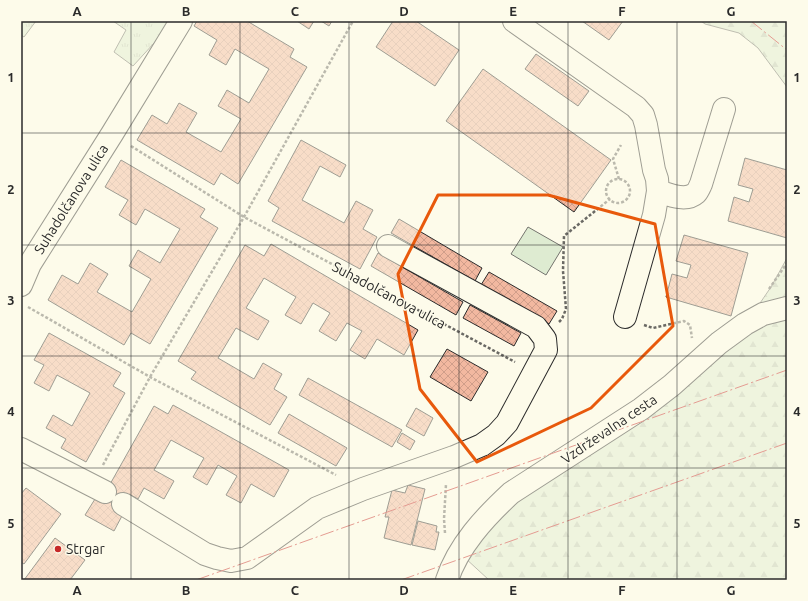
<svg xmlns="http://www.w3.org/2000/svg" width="808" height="601" font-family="Ubuntu,sans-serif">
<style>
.grass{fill:url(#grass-tufts);stroke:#74746e}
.forest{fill:url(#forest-firs);stroke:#74746e}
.green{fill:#deebd1;stroke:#74746e}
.building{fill:url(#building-cross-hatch);stroke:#2b2b2b}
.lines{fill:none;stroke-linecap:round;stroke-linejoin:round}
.minor-casing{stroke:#2b2b2b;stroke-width:24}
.path{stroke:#6a6964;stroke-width:2.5;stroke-dasharray:3 2;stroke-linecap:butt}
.minor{stroke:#fdfbea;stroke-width:22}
.power{stroke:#c62828;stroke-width:1;stroke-dasharray:14 3 2 3;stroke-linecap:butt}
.marked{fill:none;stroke:#e8590c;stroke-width:3;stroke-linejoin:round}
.grid{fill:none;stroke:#2b2b2b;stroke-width:1;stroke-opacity:0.55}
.poi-dot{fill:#c62828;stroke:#fdfbea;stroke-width:1.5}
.labels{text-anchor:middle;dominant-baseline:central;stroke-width:3;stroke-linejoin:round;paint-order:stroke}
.street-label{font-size:14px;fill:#2b2b2b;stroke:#fdfbea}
.poi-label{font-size:14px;fill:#2b2b2b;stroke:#fdfbea;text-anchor:start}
.neatline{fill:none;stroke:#2b2b2b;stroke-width:1.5}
.grid-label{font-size:13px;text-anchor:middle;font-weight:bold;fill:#2b2b2b}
</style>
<defs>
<pattern id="grass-tufts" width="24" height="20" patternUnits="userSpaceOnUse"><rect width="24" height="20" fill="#deebd1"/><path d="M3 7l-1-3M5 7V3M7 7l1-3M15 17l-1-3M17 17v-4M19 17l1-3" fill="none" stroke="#bfcab4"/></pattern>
<pattern id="forest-firs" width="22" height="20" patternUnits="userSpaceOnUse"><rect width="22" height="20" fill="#deebd1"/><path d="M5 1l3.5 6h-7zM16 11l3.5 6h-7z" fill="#bfcab4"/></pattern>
<pattern id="building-cross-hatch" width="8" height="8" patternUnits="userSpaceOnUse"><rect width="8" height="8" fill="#f2b8a0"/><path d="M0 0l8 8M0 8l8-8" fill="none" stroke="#d09e8a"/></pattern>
</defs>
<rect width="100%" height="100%" fill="#fdfbea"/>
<path class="grass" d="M 21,21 L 36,21 L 24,37 L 21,35 Z
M 113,21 L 171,21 L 155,42 L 133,66 L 114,52 L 126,30 Z"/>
<path class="forest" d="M 701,21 L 787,21 L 787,87 L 758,48 L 739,33 L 705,24 Z
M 787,258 L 787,580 L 489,580 L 464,557 L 481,532 L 756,309 L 771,287 Z"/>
<path class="green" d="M 528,227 L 563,247 L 546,275 L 511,254 Z"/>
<path class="building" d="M 197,21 L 247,21 L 294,49 L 290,57 L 307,67 L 238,184 L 221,173 L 214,185 L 137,140 L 152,115 L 167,124 L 179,103 L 197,113 L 186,132 L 221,152 L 241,119 L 218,106 L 227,90 L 249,103 L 269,69 L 235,49 L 226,65 L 209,55 L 217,40 L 194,26 Z
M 297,21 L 314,21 L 309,29 Z
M 321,21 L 332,21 L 329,26 Z
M 393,21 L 416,21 L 459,50 L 435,86 L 376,47 Z
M 582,21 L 623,21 L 609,40 Z
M 536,54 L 589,91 L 578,106 L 525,69 Z
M 483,69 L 611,160 L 574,212 L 446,121 Z
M 301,140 L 346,165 L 340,177 L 320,166 L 302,200 L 344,223 L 356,201 L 373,210 L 363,229 L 377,237 L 360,269 L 272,221 L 279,208 L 268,201 Z
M 745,158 L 787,170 L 787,238 L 728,221 L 734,197 L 749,202 L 753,189 L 738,185 Z
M 121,160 L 205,209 L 200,217 L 218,228 L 150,344 L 131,333 L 124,345 L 48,300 L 62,275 L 78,284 L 90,263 L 108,274 L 97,292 L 132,312 L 151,279 L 129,266 L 138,250 L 160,263 L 180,229 L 145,209 L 136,225 L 119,215 L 128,200 L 105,187 Z
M 399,219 L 482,268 L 475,281 L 391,233 Z
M 684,235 L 748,253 L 731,316 L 666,297 L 672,274 L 687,278 L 691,265 L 676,261 Z
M 271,244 L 418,330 L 404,355 L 377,339 L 365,359 L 350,350 L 362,331 L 347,323 L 336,341 L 319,331 L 330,313 L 313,303 L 301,324 L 285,315 L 296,297 L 264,278 L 246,308 L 269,321 L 258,340 L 236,328 L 218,358 L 254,379 L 263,363 L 282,374 L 274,389 L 287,397 L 270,425 L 191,379 L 196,372 L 178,361 L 245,245 L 264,256 Z
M 378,253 L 463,302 L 456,315 L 371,266 Z
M 489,272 L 557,311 L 549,324 L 481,285 Z
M 470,305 L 521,333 L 514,346 L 463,318 Z
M 49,333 L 121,373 L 113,386 L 125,393 L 86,462 L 61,448 L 66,439 L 46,428 L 53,415 L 72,426 L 90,393 L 57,375 L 49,391 L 34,383 L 44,365 L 34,360 Z
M 447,349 L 488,372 L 471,401 L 430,377 Z
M 308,378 L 402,430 L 392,447 L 299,395 Z
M 173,405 L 289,470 L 274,497 L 251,484 L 241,503 L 226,495 L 237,476 L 218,465 L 207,485 L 193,477 L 204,458 L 171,440 L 154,470 L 174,481 L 164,499 L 144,488 L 138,499 L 129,494 L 119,512 L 123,514 L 114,531 L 85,515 L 95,499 L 100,502 L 154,406 L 168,414 Z
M 416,408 L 433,418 L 424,436 L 406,426 Z
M 289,414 L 347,448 L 336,466 L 278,433 Z
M 402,433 L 415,441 L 410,450 L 397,442 Z
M 408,485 L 425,489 L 411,545 L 384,538 L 389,517 L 385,517 L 392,490 L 405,493 Z
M 26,488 L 61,514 L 24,564 L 21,562 L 21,494 Z
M 418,521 L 437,526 L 436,532 L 439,532 L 435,550 L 412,545 Z
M 55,538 L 85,560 L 70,580 L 24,580 Z"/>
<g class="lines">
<g class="minor-casing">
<path id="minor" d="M 514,21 L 636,107 L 643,115 L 646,125 L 654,170 L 657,179 L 658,191 L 654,215 L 625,317
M 658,191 C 670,195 686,202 696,193 C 698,191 700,186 701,184 L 724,109
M 21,285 L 30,264 L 112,134 L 181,21
M 21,449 L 105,492
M 123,504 L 205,554 L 217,558 L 231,561 L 247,558 L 317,508 L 363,489 L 454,457 L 482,445 L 496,435 L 507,423 L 546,350 L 545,339 L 536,327 L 388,246
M 447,580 C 458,546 485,517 511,493 L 641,409 L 672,385 L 719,343 L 745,324 L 763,314 L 787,308"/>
</g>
<path class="path" d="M 131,146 L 244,217 L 515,362
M 619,179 L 613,159 L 621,145
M606 191a12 12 0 1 1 24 0a12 12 0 1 1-24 0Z
M 769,289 L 787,263
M 28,307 L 150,377 L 336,475
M 559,322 L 562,319 L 566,309 L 563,271 L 564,236 L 610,199
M 644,325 L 653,328 L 684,321 L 690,325 L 692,338
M 103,465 L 150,377 L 244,217 L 353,21
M 445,533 L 444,519 L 446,484"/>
<use href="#minor" class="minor"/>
<path class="power" d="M 751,21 L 787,50
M 196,580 L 787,370
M 401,580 L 787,443"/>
</g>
<path d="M0 0H808V601H0ZM 438,195 L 548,195 L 655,224 L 673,326 L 591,408 L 477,462 L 420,389 L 398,274 Z" fill="#fdfbea" fill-opacity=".55" fill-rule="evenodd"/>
<path class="marked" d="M 438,195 L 548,195 L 655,224 L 673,326 L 591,408 L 477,462 L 420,389 L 398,274 Z"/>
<path class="grid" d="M 131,21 L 131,580M 240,21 L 240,580M 349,21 L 349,580M 459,21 L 459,580M 568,21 L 568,580M 677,21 L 677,580M 21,133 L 787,133M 21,245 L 787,245M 21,356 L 787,356M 21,468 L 787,468"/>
<circle class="poi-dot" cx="58" cy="549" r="4"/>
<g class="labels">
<g class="street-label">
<text transform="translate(71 199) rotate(-58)">Suhadolčanova ulica</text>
<text transform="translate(389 295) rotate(28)">Suhadolčanova ulica</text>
<text transform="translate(609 429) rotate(-34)">Vzdrževalna cesta</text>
</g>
<g class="poi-label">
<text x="66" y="549">Strgar</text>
</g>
</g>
<rect width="808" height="601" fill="none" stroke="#fdfbea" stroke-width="44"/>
<rect x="22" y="22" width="764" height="557" class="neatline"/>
<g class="grid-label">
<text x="77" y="16">A</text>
<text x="186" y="16">B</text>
<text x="295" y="16">C</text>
<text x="404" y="16">D</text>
<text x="513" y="16">E</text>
<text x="622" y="16">F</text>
<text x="731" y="16">G</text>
<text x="11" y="82">1</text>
<text x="797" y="82">1</text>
<text x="11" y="194">2</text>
<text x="797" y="194">2</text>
<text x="11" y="305">3</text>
<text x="797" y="305">3</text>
<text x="11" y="416">4</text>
<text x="797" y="416">4</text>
<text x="11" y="528">5</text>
<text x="797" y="528">5</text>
<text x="77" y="595">A</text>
<text x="186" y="595">B</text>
<text x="295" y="595">C</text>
<text x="404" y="595">D</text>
<text x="513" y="595">E</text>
<text x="622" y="595">F</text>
<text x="731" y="595">G</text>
</g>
</svg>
